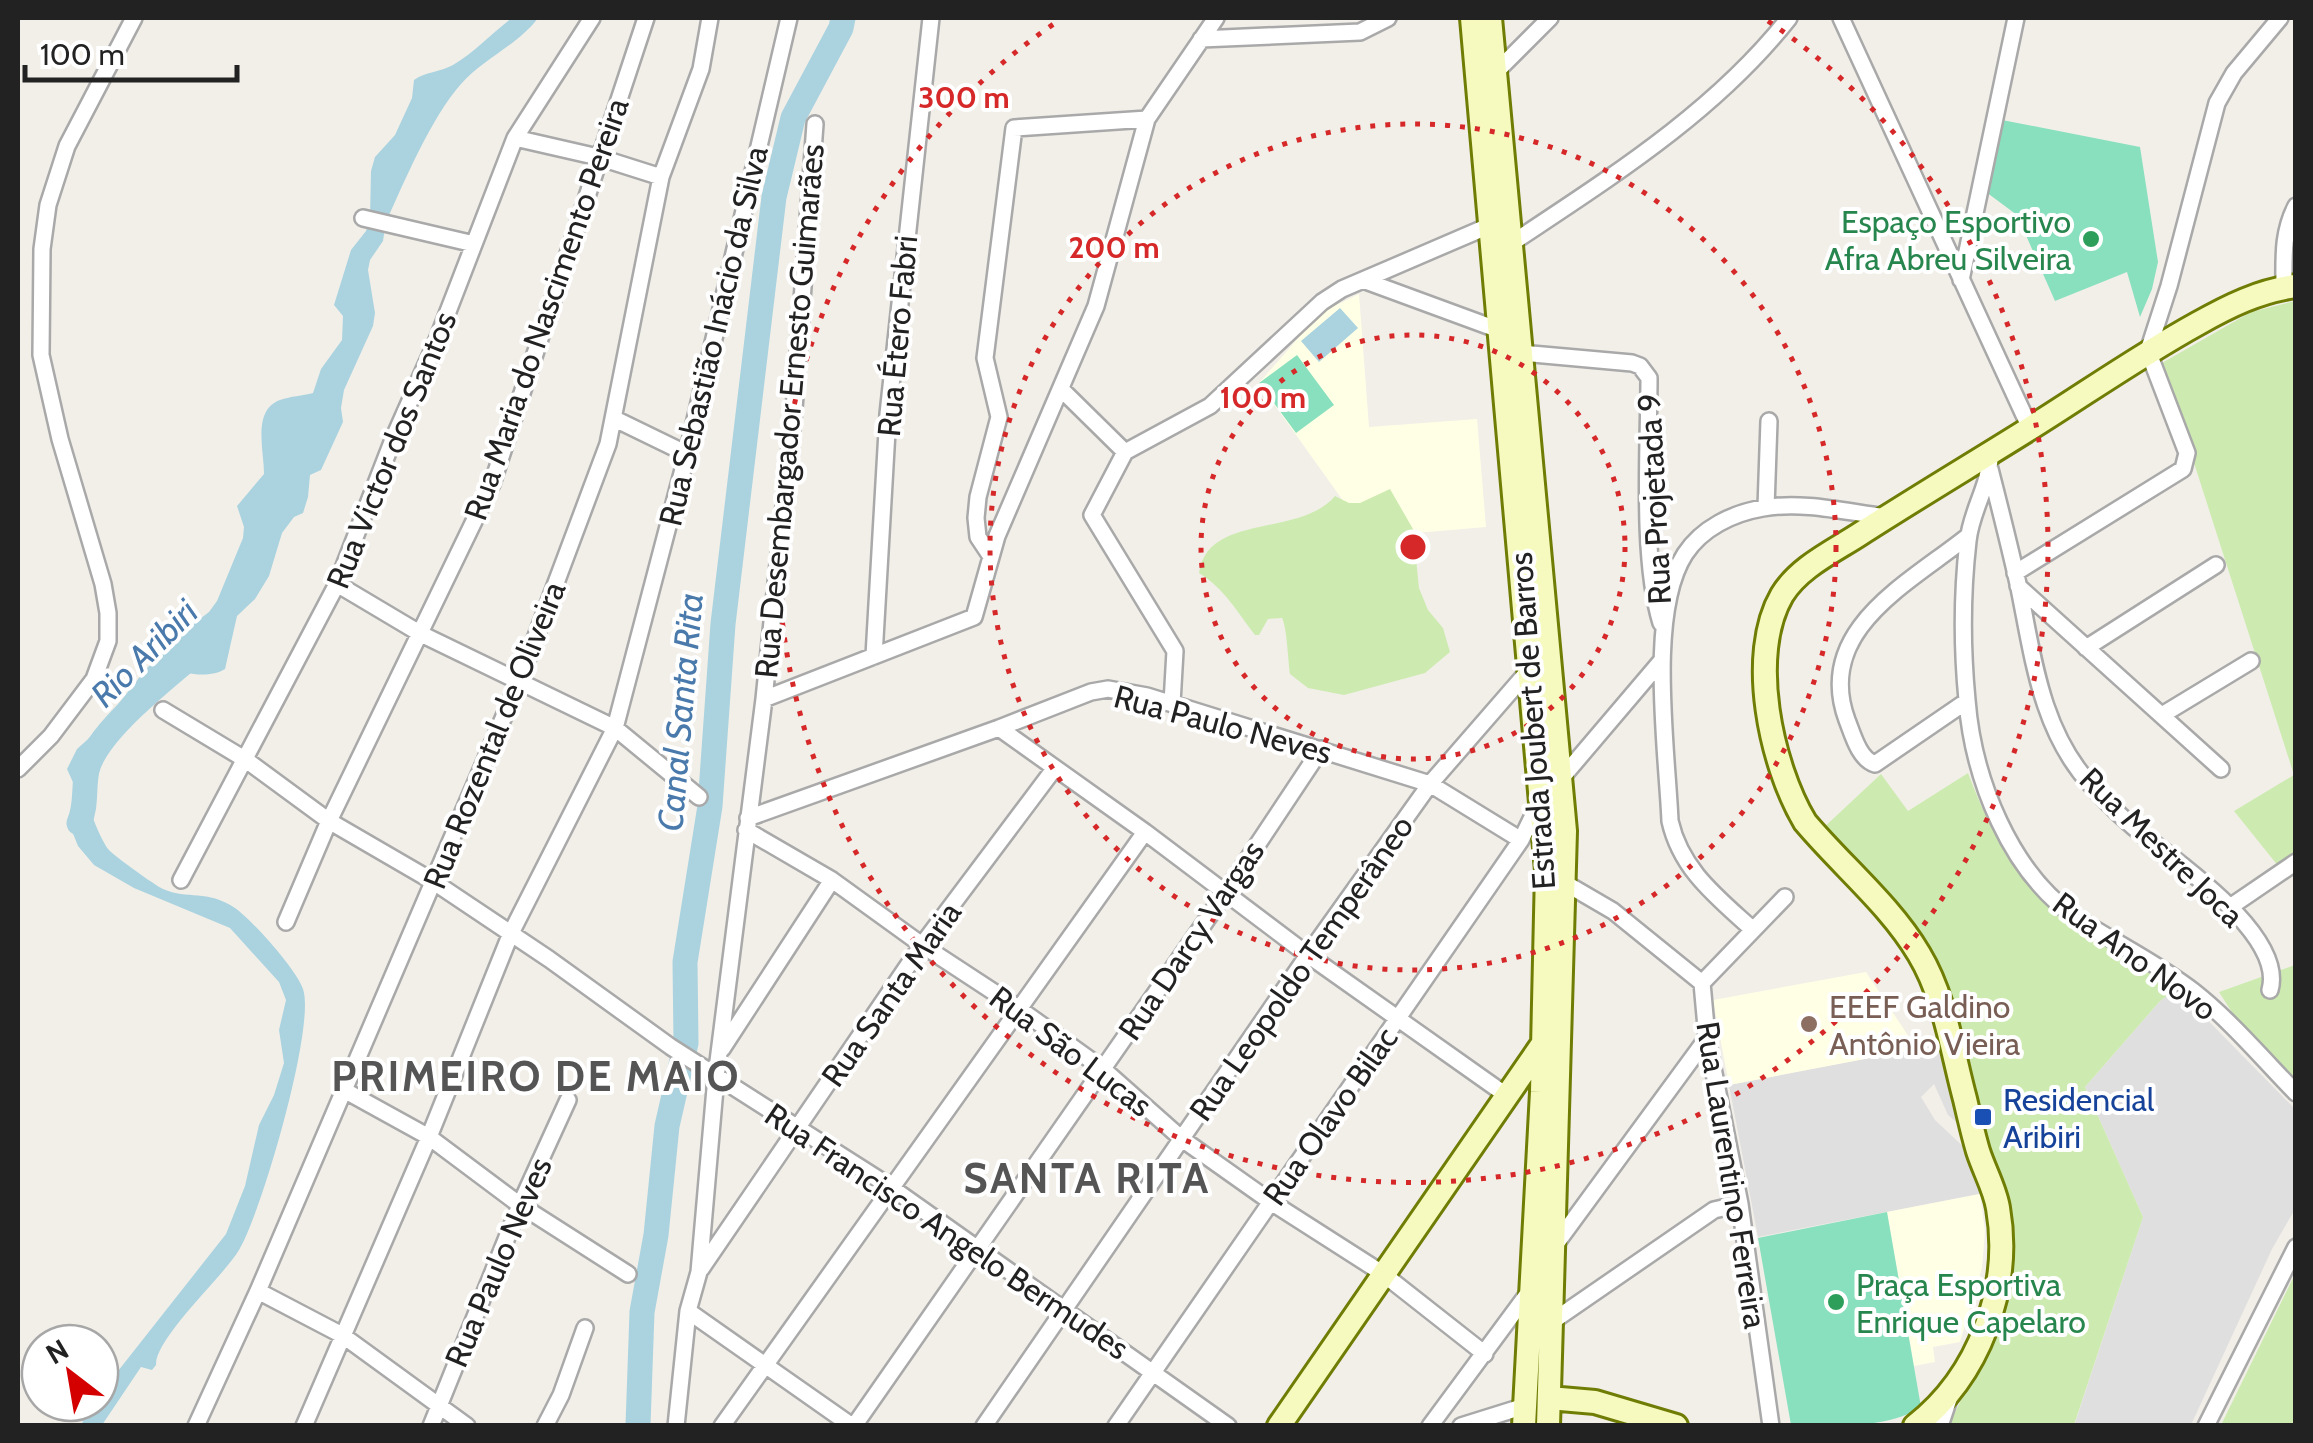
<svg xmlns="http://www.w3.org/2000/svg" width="2313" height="1443" font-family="Cabin,sans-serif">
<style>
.residential{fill:#e0dfdf}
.education{fill:#ffffe5}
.grass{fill:#cdebb0}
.pitch{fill:#88e0be}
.water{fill:#aad3df}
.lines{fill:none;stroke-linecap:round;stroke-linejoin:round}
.river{stroke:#aad3df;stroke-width:25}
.street-casing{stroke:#a9a9a9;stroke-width:20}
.secondary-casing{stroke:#707d05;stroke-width:28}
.street{stroke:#fff;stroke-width:15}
.secondary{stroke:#f7fabf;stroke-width:22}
.ring{fill:none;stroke:#d62828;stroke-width:5;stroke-dasharray:5 10}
.leisure-dot{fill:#2e9e5b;stroke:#fff;stroke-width:4}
.education-dot{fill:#8d6e63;stroke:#fff;stroke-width:4}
.transit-dot{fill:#1a4fb4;stroke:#fff;stroke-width:4}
.labels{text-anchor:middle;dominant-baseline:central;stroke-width:8;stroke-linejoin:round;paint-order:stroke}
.leisure-label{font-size:32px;fill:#27864d;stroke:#fff;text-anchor:end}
.street-label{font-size:32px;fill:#222;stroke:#fff}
.education-label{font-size:32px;fill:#785e54;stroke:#fff;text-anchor:start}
.transit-label{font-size:32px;fill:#164399;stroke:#fff;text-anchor:start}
.water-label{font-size:35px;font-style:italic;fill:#4a7aab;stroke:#fff}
.district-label{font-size:42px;font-weight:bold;letter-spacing:2.5px;fill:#555;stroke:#fff}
.centre{fill:#d62828;stroke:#fff;stroke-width:5}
.ring-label{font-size:30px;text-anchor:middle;font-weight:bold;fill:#d62828;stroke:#fff;stroke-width:8;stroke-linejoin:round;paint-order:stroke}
</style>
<rect width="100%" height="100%" fill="#f2efe9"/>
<path class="residential" d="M 2177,989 L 2295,1109 L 2295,1209 L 2272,1249 L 2191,1425 L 2074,1426 L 2143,1217 L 2085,1087 L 2160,1001 Z
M 1937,1045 L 1962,1127 L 1948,1115 L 1934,1084 L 1921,1097 L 1935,1120 L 1971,1154 L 1984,1193 L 1758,1237 L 1729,1085 Z"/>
<path class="education" d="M 1359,294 L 1369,427 L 1477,419 L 1486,527 L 1369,537 L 1259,383 L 1320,313 Z
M 1866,972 L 1917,1049 L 1729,1085 L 1713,1000 Z
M 1980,1194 L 1985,1231 L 1982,1268 L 1960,1342 L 1933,1347 L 1935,1362 L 1914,1366 L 1887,1212 Z"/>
<path class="grass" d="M 2295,301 L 2296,857 L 2279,867 L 2234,811 L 2294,775 L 2162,363 L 2251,312 Z
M 1390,489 L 1413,529 L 1419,588 L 1428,610 L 1443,628 L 1450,652 L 1425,673 L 1344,695 L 1308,688 L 1290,674 C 1288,660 1287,628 1282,618 L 1268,619 L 1259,635 L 1255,635 C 1238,613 1224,588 1199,573 C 1208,512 1300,538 1335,496 L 1349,503 L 1360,503 Z
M 1968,773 C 1993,838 2022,896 2085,932 C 2116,950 2150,965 2177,989 L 2160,1001 L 2085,1087 L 2143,1217 L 2074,1425 L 1949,1425 L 1988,1343 L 2002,1190 L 1933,955 L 1903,916 L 1820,831 L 1881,774 L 1908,811 Z
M 2295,965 L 2295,1078 L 2235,1017 L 2219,992 Z
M 2295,1273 L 2295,1425 L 2221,1425 L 2293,1278 Z"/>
<path class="pitch" d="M 2002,120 L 2140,147 L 2158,262 L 2152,289 L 2140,317 L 2127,272 L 2055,301 L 2017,215 L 1986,192 Z
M 1297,355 L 1334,405 L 1296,433 L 1259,383 Z
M 1887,1212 L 1921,1407 C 1885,1430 1832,1425 1791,1425 L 1758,1238 Z"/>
<path class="water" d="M 512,18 L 538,18 C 518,45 484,58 461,84 C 432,116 404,182 386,222 L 383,241 L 370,260 L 368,270 L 375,313 L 373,326 L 344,390 L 341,408 L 343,422 L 321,470 L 310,475 L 308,497 L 303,513 L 294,517 L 282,533 L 269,576 L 255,599 L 237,616 L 225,669 C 213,677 187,676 175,668 C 152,675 140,705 122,719 C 108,731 83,752 81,772 C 80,786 99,839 109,850 C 113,855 156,886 163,889 C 188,900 207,889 235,908 C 252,920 296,969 303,989 C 316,1026 261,1214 239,1250 C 223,1277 155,1338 156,1365 L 152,1370 L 141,1367 L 102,1425 L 82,1425 L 87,1403 L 100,1403 L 100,1386 L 107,1385 L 226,1234 L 245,1186 L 259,1125 L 274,1095 L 284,1063 L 279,1030 L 286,1000 L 279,982 L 230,928 L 134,888 L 94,865 L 78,846 L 72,831 L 76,810 L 76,789 L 67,769 L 77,749 L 97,731 L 146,669 L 188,628 L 209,612 L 217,601 L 243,538 L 244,527 L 237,506 L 264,474 C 264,450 252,410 280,400 C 291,396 302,396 313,393 L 321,369 L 342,340 L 343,316 L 334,305 L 351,250 L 366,231 L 370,218 L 371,171 L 375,157 L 395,135 L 412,98 L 414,80 C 425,72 440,72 453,65 C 475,52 492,33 512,18 Z
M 1340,308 L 1358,328 L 1319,362 L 1301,341 Z"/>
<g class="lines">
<path class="river" d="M 79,823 C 87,806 83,789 87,770 C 97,729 171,675 202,647
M 638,1425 L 642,1312 L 656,1235 L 667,1126 L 686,1043 L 685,962 L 710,806 L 723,624 L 774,197 L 793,118 L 841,28 L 843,18"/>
<g class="street-casing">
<path id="street" d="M 1841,18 L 2030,428
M 1201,39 L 1360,32 L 1388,18
M 1494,74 L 1550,18
M 515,138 L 598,157 L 661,177
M 363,218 L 474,244
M 1512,243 C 1611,177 1715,112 1789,18
M 1363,280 L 1499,330
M 1961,280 L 2016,18
M 2284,288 C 2284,258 2282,233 2296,206
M 1521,353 L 1632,363 L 1640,366 L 1649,378 C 1649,448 1641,558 1661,623
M 1062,390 L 1125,452
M 615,419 L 687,454
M 1990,453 C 1991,484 1971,510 1968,541 C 1962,593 1962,648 1967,700 C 1973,778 2010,873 2077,918 C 2115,943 2157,963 2193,991 C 2230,1020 2263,1059 2296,1093
M 1990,469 C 2000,508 2010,548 2019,588 C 2033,657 2041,731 2091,785 C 2108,804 2127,823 2147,838 C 2184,867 2285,937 2270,990
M 1766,507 L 1769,421
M 990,555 L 978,537 L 976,518 L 978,497 L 999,417 L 985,358 L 1014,128 L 1147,119
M 2015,573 L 2183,469 L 2187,453 L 2148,351 L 2169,286 L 2217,103 L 2234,73 L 2280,18
M 337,584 L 421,634 L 615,728 L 699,797
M 2018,586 L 2221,769
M 2086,648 L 2216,565
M 874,656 L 888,414 L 931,18
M 764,699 L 974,617 L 997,536 L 1096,306 L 1147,119 L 1216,18
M 1967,701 L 1875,764 C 1859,759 1853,735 1847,720 C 1814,630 1908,584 1968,536
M 1172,703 L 1175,651 L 1092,515 L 1125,452 L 1210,406 L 1322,302 L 1342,289 L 1491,225
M 163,710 L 246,760 L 329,821 L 434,882 L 549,959 L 671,1047 L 889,1186 L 1228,1426
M 2162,715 L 2251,661
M 999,728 L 1145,832 L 1308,955 L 1506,1095
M 18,769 L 51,736 L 94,679 L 108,641 L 108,613 L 103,584 L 60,439 L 41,355 L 42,249 L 48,205 L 67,146 L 134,18
M 1560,780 L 1662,660
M 748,818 L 999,728 L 1091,692 L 1108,689 L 1147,696 L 1430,784 L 1521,840
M 746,830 L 832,880 L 922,945 L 1018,1008 L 1103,1069 L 1182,1139 L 1271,1202 L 1382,1273 L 1485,1354
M 181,880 L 337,584 L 394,437 L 437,340 L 515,138 L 592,18
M 1565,883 L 1613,911 L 1702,983
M 2230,907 L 2296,862
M 286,922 L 329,821 L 492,484 L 646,18
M 1753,930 C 1717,897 1681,870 1670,821 C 1667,750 1647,613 1685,554 C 1702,528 1733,513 1763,508 C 1803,501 1846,512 1886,517
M 722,1049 L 832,880
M 342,1089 L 429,1137 L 520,1205 L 628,1274
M 1553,1248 L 1707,1038
M 701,1269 L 922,945 L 1054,769
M 258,1291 L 342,1335 L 467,1426
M 688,1311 L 852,1426
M 1550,1323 L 1714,1210 L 1740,1204
M 196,1426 L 258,1291 L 520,679 L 608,444 L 661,177 L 701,69 L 710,18
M 304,1426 L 429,1137 L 511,933 L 615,728 L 687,454 L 789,18
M 431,1426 L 520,1205 L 568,1100
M 545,1426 L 561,1395 L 585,1328
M 676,1426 L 688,1311 L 699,1272 L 716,1077 L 764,699 L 794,409 L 815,124
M 722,1426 L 1145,832
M 854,1426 L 1226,892 L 1321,749
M 984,1426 L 1308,955 L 1430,784 L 1530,669
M 1116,1426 L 1521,840 L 1538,805
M 1430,1426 L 1529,1292
M 1461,1426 L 1525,1406
M 1771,1426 L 1740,1204 L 1707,1038 L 1702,983 L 1785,897
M 1940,1426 L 1950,1396
M 2206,1426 L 2296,1247"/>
</g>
<g class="secondary-casing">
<path id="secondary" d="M 1472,18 L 1547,871 L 1542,1092 L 1524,1426
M 1490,18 L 1565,831 L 1548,1426
M 1549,1398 L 1595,1402 L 1676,1426
M 1279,1426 L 1544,1042
M 1915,1426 C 1979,1376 2012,1288 1998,1208 C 1995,1189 1984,1170 1978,1151 C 1973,1134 1969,1116 1965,1099 C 1952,1051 1945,997 1919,954 C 1890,905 1842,866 1805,822 C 1771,765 1747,655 1782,595 C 1799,567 1834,551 1860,534 C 1916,498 1973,464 2029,429 C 2085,394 2139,356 2197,324 C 2229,306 2259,291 2296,286"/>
</g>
<use href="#street" class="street"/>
<use href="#secondary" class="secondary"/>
</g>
<g class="ring">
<circle cx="1413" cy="547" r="212"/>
<circle cx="1413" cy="547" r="423"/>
<path d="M1768 21A635 635 0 1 1 1058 21"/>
</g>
<g class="leisure-dot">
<circle cx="2091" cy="239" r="10"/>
<circle cx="1836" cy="1302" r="10"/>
</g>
<circle class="education-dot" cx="1809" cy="1024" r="10"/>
<rect class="transit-dot" x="1973" y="1107" width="20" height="20" rx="5"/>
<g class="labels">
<g class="leisure-label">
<text x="2071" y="221">Espaço Esportivo<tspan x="2071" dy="37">Afra Abreu Silveira</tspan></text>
<text x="1856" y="1284" text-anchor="start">Praça Esportiva<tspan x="1856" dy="37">Enrique Capelaro</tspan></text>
</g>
<g class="street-label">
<text transform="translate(546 309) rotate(-71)">Rua Maria do Nascimento Pereira</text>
<text transform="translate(713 336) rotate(-77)">Rua Sebastião Inácio da Silva</text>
<text transform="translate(897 336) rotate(-85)">Rua Étero Fabri</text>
<text transform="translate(789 411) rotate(-85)">Rua Desembargador Ernesto Guimarães</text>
<text transform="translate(391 450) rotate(-68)">Rua Victor dos Santos</text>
<text transform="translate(1654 499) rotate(-93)">Rua Projetada 9</text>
<text transform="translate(1532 721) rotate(-94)">Estrada Joubert de Barros</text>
<text transform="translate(1223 724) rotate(15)">Rua Paulo Neves</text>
<text transform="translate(494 735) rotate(-68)">Rua Rozental de Oliveira</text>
<text transform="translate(2162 847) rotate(44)">Rua Mestre Joca</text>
<text transform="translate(1191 940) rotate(-56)">Rua Darcy Vargas</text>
<text transform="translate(2135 956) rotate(36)">Rua Ano Novo</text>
<text transform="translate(1301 968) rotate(-55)">Rua Leopoldo Temperâneo</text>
<text transform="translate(891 994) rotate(-55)">Rua Santa Maria</text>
<text transform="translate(1071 1051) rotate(37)">Rua São Lucas</text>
<text transform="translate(1330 1116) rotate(-55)">Rua Olavo Bilac</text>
<text transform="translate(1732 1175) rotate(81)">Rua Laurentino Ferreira</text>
<text transform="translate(947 1231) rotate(34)">Rua Francisco Angelo Bermudes</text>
<text transform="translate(498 1262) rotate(-67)">Rua Paulo Neves</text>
</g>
<g class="education-label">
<text x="1829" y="1006">EEEF Galdino<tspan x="1829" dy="37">Antônio Vieira</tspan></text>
</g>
<g class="transit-label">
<text x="2003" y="1099">Residencial<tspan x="2003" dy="37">Aribiri</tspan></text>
</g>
<g class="water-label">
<text transform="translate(144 653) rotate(-45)">Rio Aribiri</text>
<text transform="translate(680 712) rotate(-85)">Canal Santa Rita</text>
</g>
<g class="district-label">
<text x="536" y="1076">PRIMEIRO DE MAIO</text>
<text x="1087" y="1178">SANTA RITA</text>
</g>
</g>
<circle cx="1413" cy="547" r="15" class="centre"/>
<g class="ring-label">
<text x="964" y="108">300 m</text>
<text x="1114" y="258">200 m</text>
<text x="1263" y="408">100 m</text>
</g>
<rect width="2313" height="1443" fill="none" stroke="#222222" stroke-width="40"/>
<g transform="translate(70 1373) rotate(329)"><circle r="48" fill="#ffffff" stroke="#a7a7a7" stroke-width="2.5"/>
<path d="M0-8L18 38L0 25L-18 38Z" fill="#d40000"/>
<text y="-15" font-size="28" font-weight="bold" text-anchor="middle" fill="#222222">N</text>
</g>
<path d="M25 65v15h212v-15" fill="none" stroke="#222222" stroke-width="5"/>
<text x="40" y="65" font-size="30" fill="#222222" stroke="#ffffff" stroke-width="8" paint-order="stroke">100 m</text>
</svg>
